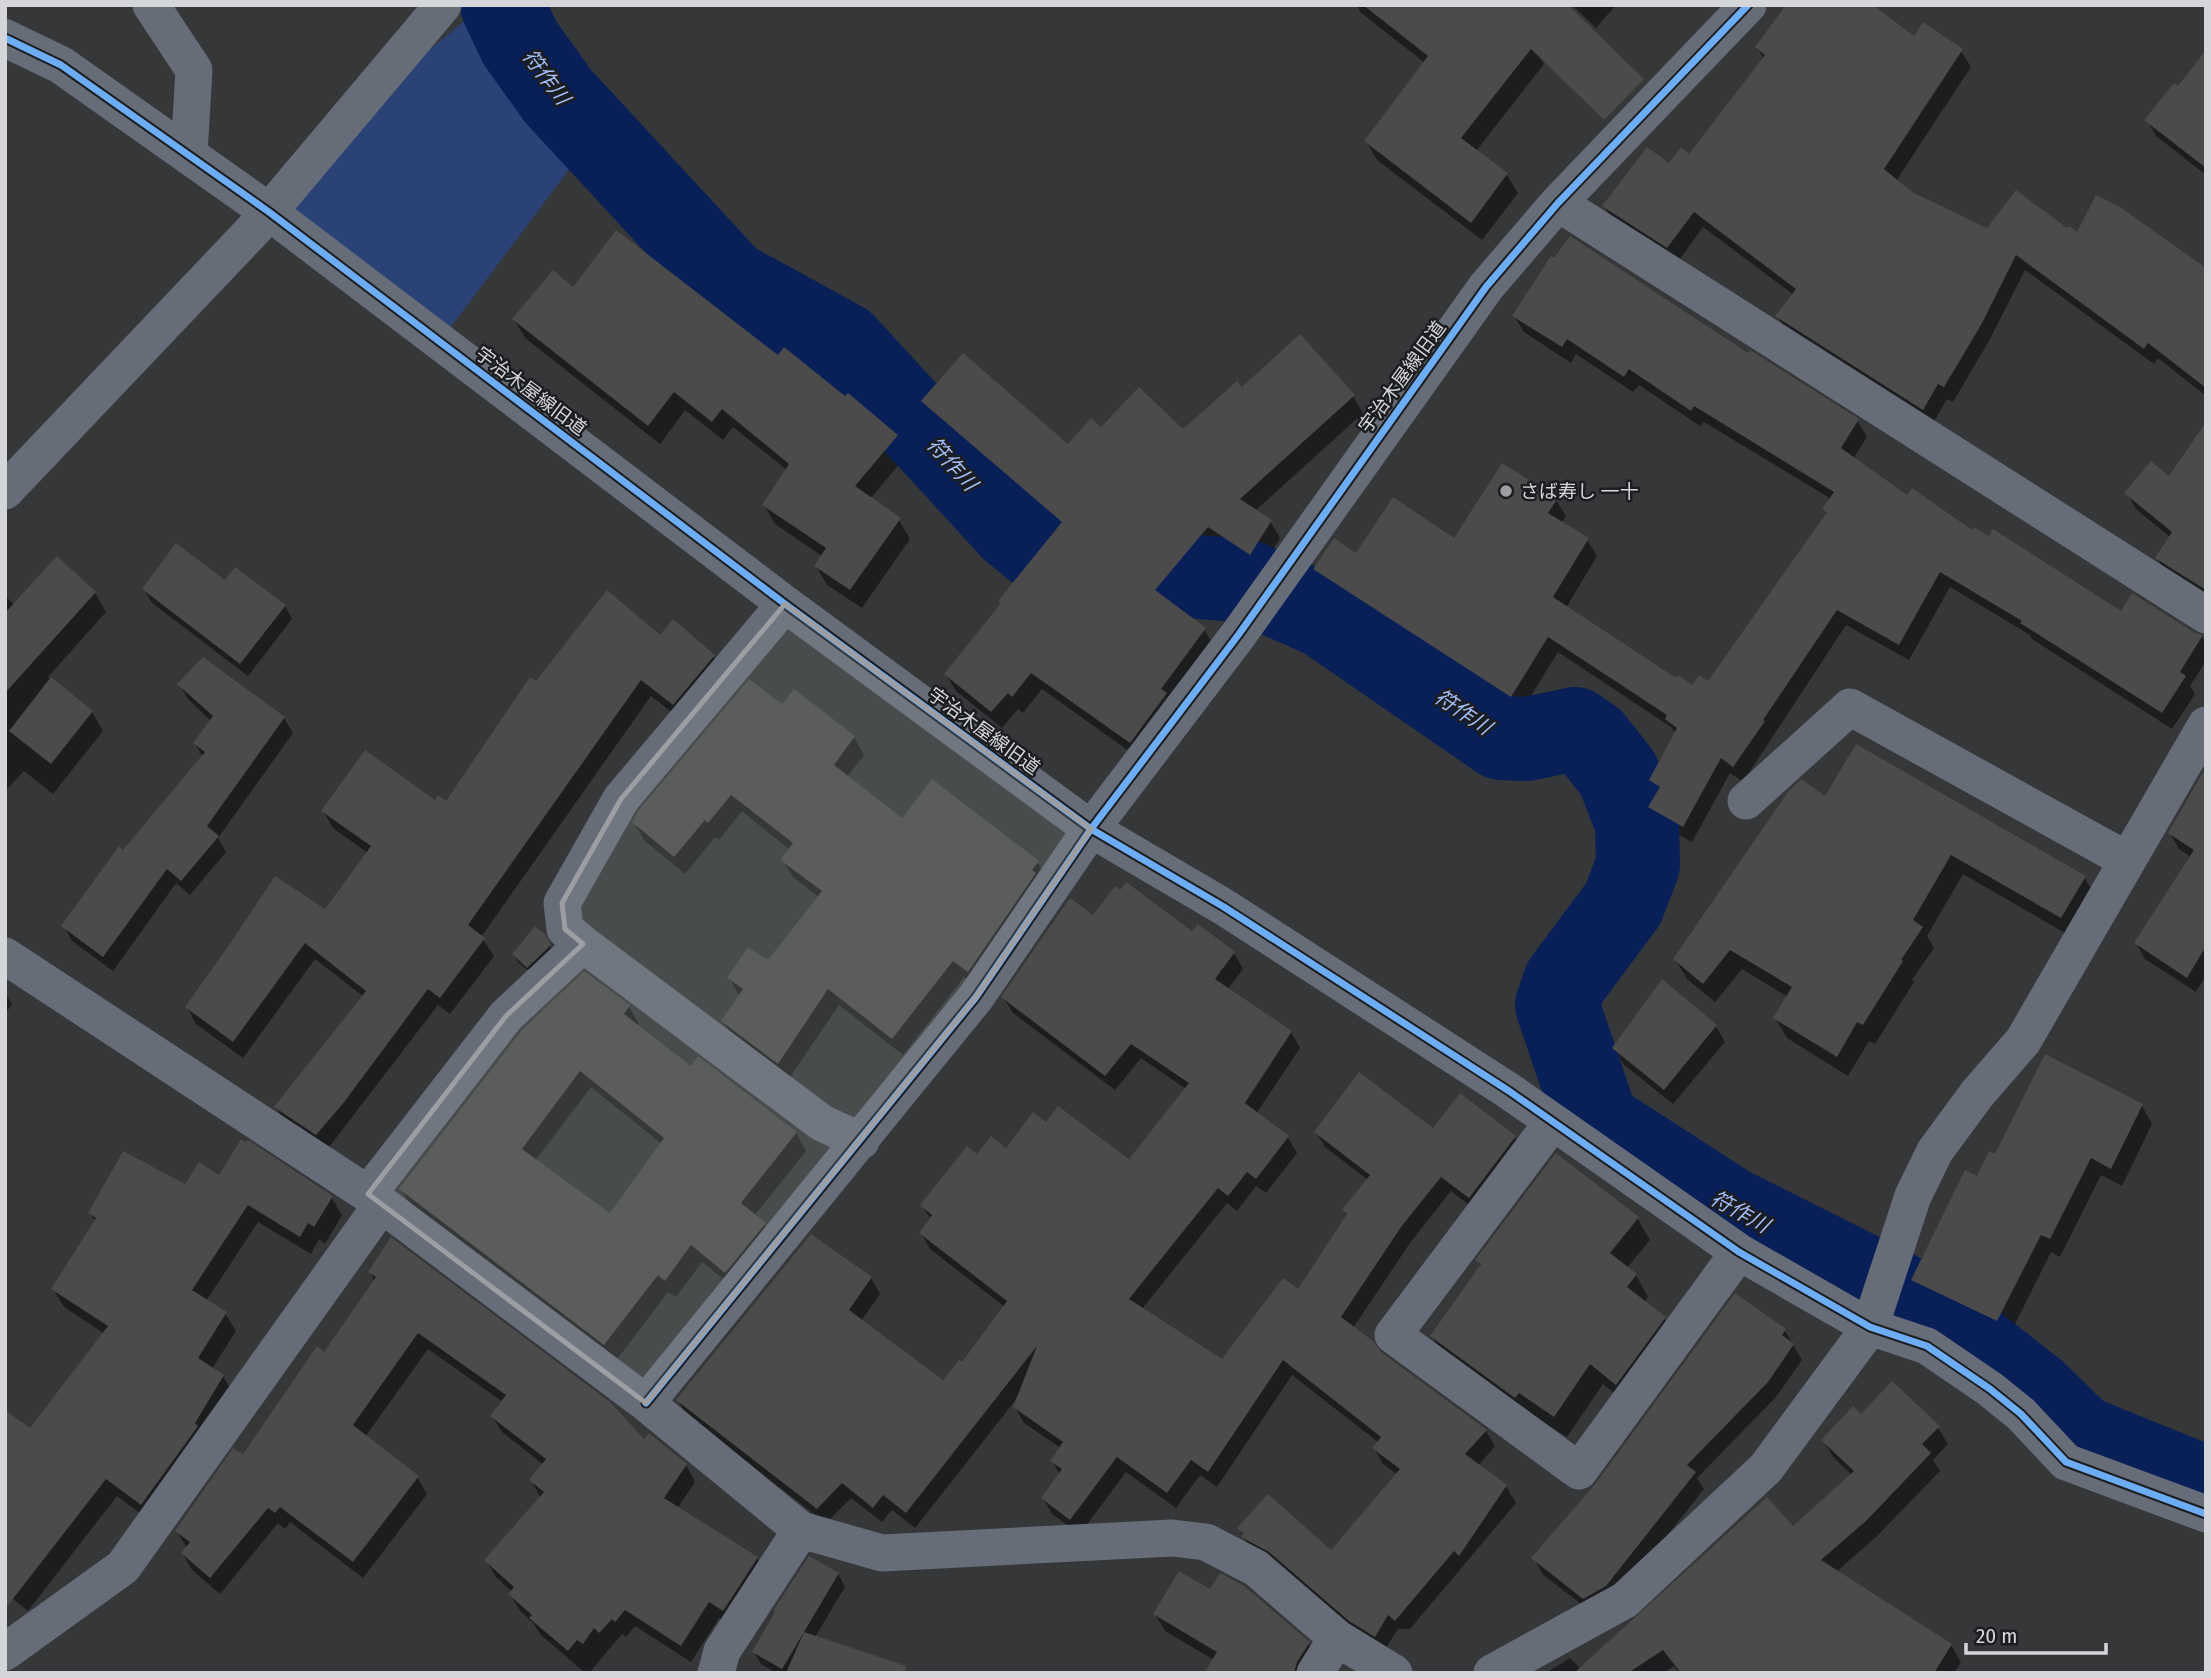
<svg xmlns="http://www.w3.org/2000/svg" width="2211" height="1678" font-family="'Fira Sans Condensed','Noto Sans JP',sans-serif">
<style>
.green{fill:#2a4276}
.shadow{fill:#0007;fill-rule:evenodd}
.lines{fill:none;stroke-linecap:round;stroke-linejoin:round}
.river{stroke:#081f58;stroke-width:84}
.building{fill:#4b4b4b;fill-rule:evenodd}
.minor{stroke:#676d78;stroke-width:37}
.tertiary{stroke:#676d78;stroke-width:38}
.cycleway-casing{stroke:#1c1d20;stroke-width:11}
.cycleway{stroke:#6dadf4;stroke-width:7}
.marked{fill:#9c9ea1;fill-opacity:0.2;stroke:#9c9ea1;stroke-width:5;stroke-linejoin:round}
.poi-dot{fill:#9c9ea1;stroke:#1c1d20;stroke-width:2.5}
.labels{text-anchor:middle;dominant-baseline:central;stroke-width:5;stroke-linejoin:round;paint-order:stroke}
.street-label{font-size:19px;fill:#d4d6d9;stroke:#1c1d20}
.poi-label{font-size:19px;fill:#d4d6d9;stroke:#1c1d20;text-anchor:start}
.water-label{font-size:21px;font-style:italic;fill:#a2bff9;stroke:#1c1d20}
</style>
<rect width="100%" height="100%" fill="#353739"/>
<path class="green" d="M 484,5 L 589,143 L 450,328 L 277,208 L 347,118 Z"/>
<path class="shadow" d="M 1357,5 L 1483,5 L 1533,46 L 1544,64 L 1476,151 L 1507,175 L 1518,193 L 1482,240 L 1377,160 L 1366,141 L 1425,63 L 1360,12 Z
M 1572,5 L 1616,5 L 1596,28 Z
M 1914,38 L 1961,51 L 1971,67 L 1896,181 L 1911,194 L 1988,231 L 2068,230 L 2206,270 L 2206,396 L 2158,358 L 2154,364 L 2025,270 L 1989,341 L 1953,402 L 1947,399 L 1932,425 L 1787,332 L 1778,316 L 1794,295 L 1703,227 L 1677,263 L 1614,222 L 1604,206 L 1670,166 L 1690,156 L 1764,59 L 1757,47 Z
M 2206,73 L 2206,175 L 2156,136 L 2147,120 L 2179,88 Z
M 573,289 L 778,357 L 845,399 L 896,436 L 907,455 L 870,499 L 899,520 L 910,539 L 862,608 L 827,585 L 816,566 L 822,556 L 775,524 L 764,505 L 787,470 L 733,427 L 723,440 L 685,410 L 660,444 L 525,338 L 514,319 Z
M 1514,316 L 1748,355 L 1857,420 L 1867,437 L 1853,459 L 1907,498 L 2121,613 L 2202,637 L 2206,644 L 2206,661 L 2190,686 L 2195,694 L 2172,729 L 2032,639 L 2030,635 L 1950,587 L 1909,660 L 1846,625 L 1743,782 L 1730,773 L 1692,842 L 1659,824 L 1650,807 L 1658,793 L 1651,780 L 1676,734 L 1671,727 L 1558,652 L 1521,712 L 1325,586 L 1315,569 L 1357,555 L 1455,540 L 1556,500 L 1566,516 L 1561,523 L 1587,540 L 1597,556 L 1566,608 L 1677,681 L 1692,688 L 1708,684 L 1828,514 L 1825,509 L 1831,499 L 1704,422 L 1700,426 L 1639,385 L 1633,392 L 1576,354 L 1571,363 L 1524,332 Z
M 1242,389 L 1353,396 L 1363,413 L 1255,511 L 1270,521 L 1280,538 L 1260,571 L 1218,543 L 1168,602 L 1204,629 L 1214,646 L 1140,759 L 1042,689 L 1023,713 L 1018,709 L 1002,728 L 956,691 L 946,674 L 1060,528 L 933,418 L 923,401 L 1068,447 L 1101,430 L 1183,431 Z
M 2206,425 L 2206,599 L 2166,574 L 2157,558 L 2170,537 L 2136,509 L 2127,493 L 2170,478 Z
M 225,582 L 285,606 L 292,619 L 248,676 L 152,603 L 144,590 Z
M 95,593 L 106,612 L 48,677 L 92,712 L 103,731 L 53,794 L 24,771 L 5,791 L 5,596 L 15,605 Z
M 660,637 L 713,656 L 723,673 L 683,721 L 651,696 L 481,937 L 494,956 L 450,1014 L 438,1005 L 326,1151 L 286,1124 L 276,1107 L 364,997 L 315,959 L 243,1058 L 196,1024 L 187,1007 L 326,911 L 368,853 L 333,828 L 323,811 L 446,803 L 536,683 Z
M 179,684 L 284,718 L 293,733 L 218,838 L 226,852 L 190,895 L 176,883 L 113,971 L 72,941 L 64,926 L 203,757 L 195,744 L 211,721 L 188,699 Z
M 782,707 L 854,737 L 864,755 L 847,777 L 903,820 L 1037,862 L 1048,880 L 978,988 L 964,977 L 903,1055 L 839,1005 L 788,1080 L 734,1039 L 723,1021 L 740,997 L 729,978 L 768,962 L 820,898 L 793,877 L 782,860 L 790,850 L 742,811 L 719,840 L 715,837 L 685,874 L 644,840 L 634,822 Z
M 2206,789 L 2206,980 L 2204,979 L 2196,992 L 2145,959 L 2136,943 L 2191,857 L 2179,849 L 2170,833 Z
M 1826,799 L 2084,877 L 2096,897 L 2072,937 L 1963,874 L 1927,936 L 1934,948 L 1912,980 L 1914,982 L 1875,1044 L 1869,1041 L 1848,1076 L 1787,1038 L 1775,1018 L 1788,997 L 1742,969 L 1715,1002 L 1687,979 L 1675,959 Z
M 1094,917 L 1193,934 L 1234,953 L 1243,969 L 1227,990 L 1291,1032 L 1300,1048 L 1256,1114 L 1288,1138 L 1297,1153 L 1266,1193 L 1256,1186 L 1237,1211 L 1227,1203 L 1142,1309 L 1223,1362 L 1298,1292 L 1347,1217 L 1344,1210 L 1368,1180 L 1325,1147 L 1316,1132 L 1434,1131 L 1515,1137 L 1524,1153 L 1479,1213 L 1451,1191 L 1410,1243 L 1353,1328 L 1379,1353 L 1486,1431 L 1495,1446 L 1478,1466 L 1507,1488 L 1516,1503 L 1410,1629 L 1398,1629 L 1384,1651 L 1252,1552 L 1239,1528 L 1331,1553 L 1398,1475 L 1383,1464 L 1374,1448 L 1378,1442 L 1292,1375 L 1217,1487 L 1200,1475 L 1176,1508 L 1126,1472 L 1080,1534 L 1052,1514 L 1043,1498 L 1060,1475 L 1052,1461 L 1061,1448 L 1024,1423 L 1015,1407 L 1018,1397 L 915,1528 L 892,1510 L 882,1522 L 851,1498 L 826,1523 L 687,1416 L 678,1400 L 871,1278 L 880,1294 L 861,1321 L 943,1383 L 962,1365 L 1005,1307 L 930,1249 L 921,1233 L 931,1220 L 922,1205 L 977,1156 L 1006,1150 L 1046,1124 L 1129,1162 L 1186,1089 L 1141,1058 L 1115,1090 L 1013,1013 L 1003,997 Z
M 544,936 L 554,953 L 532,974 L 518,962 L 514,955 Z
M 5,993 L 12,1004 L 5,1014 Z
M 629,1007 L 639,1024 L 637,1026 L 692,1069 L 698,1059 L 796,1133 L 806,1151 L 754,1216 L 764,1224 L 774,1241 L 736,1289 L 702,1262 L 676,1297 L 668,1292 L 615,1362 L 411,1206 L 401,1189 ZM 591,1087 L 662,1144 L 611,1215 L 535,1161 Z
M 1716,1026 L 1725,1042 L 1673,1104 L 1623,1064 L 1614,1048 Z
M 2142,1106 L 2152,1124 L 2122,1186 L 2101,1175 L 2060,1257 L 2051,1252 L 2008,1338 L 1924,1298 L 1913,1280 L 1996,1156 Z
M 219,1178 L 331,1197 L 342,1215 L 325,1244 L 319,1239 L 311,1254 L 258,1222 L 206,1301 L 225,1313 L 236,1331 L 212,1369 L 223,1376 L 233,1394 L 152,1522 L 117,1496 L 28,1611 L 5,1592 L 31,1430 L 105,1334 L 64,1307 L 53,1289 L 96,1223 L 90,1213 Z
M 1637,1218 L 1650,1240 L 1627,1268 L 1636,1275 L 1648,1297 L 1644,1302 L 1664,1318 L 1677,1339 L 1629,1405 L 1603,1384 L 1567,1437 L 1444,1358 L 1432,1336 L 1481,1267 L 1478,1260 Z
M 370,1272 L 686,1465 L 695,1482 L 677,1509 L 757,1558 L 767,1575 L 733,1627 L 719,1618 L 691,1662 L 635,1626 L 626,1637 L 622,1634 L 589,1673 L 585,1673 L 541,1635 L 533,1623 L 520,1611 L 510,1594 L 512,1592 L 496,1577 L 486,1560 L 541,1498 L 531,1480 L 544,1465 L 502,1432 L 492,1416 L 503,1402 L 428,1349 L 365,1437 L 417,1477 L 427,1494 L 363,1578 L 290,1522 L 285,1529 L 278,1523 L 220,1594 L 192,1570 L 183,1554 L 187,1548 L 177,1531 L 243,1457 L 325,1354 L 375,1282 Z
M 1785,1331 L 1802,1360 L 1776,1397 L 1697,1478 L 1704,1489 L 1614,1602 L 1593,1613 L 1542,1574 L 1534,1558 Z
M 1861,1417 L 1938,1428 L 1948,1444 L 1933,1460 L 1940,1471 L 1876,1537 L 1836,1572 L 1951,1645 L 1961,1662 L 1954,1673 L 1680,1673 L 1674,1666 L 1664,1673 L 1546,1673 L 1570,1658 L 1581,1669 L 1793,1528 L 1852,1475 L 1833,1457 L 1823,1440 Z
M 838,1574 L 845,1587 L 815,1637 L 895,1673 L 776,1673 L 761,1664 L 754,1652 Z
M 1155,1614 L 1308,1643 L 1318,1660 L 1310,1673 L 1205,1673 L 1214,1660 L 1165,1631 Z"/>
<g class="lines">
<path class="river" d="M 502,5 L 520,43 L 558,96 L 730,282 L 843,344 L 1013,529 L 1039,550 L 1082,567 L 1245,581 L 1324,616 L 1501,738 L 1527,739 L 1575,729 L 1592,741 L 1618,774 L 1637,823 L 1638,865 L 1623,904 L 1565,982 L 1557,1005 L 1597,1123 L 1730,1209 L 1925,1307 L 2034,1392 L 2080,1437 L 2206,1488"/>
</g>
<path class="building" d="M 1363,5 L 1568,5 L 1644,79 L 1604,120 L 1531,49 L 1461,138 L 1508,173 L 1471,223 L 1364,141 L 1428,56 Z
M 1786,5 L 1873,5 L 1914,36 L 1923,22 L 1963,49 L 1884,169 L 1912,192 L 1987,228 L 2016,190 L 2067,228 L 2069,226 L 2077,232 L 2096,195 L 2120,207 L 2206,268 L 2206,388 L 2148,343 L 2144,349 L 2016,255 L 1981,325 L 1944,387 L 1938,384 L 1923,410 L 1775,316 L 1796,289 L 1694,212 L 1667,248 L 1602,206 L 1647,147 L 1669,163 L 1681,147 L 1689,154 L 1765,55 L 1755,47 Z
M 2206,50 L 2206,168 L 2144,120 L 2174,83 L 2178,86 Z
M 616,230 L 778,355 L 784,347 L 845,396 L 848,393 L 898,435 L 855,486 L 901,518 L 850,590 L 814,566 L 826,548 L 762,505 L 789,464 L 722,409 L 712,422 L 674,392 L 648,426 L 512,319 L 553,270 L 573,287 Z
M 1570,236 L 1748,353 L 1750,350 L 1859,419 L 1841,448 L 1907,495 L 1912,488 L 1972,530 L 1974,527 L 1989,536 L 1993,529 L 2121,611 L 2132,593 L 2195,633 L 2203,635 L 2180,672 L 2186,676 L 2162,713 L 2020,623 L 2022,621 L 1940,572 L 1899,645 L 1837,610 L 1763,720 L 1765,721 L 1733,767 L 1721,758 L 1683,827 L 1648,807 L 1660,787 L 1649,780 L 1677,728 L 1665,719 L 1667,715 L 1548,637 L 1511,697 L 1313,569 L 1334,538 L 1356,553 L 1393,497 L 1454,538 L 1502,463 L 1558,498 L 1548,513 L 1589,538 L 1553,597 L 1676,678 L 1678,675 L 1692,685 L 1699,675 L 1708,681 L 1827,512 L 1822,509 L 1834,492 L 1694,406 L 1691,411 L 1629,369 L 1624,377 L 1567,339 L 1562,347 L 1512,316 L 1551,256 L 1554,258 Z
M 1300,334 L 1355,395 L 1240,499 L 1272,520 L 1250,555 L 1208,527 L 1155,590 L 1206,628 L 1161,689 L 1167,693 L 1130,743 L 1031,673 L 1012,697 L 1008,693 L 991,712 L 944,674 L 1001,603 L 998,601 L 1062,522 L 921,401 L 963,353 L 1068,444 L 1091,418 L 1101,427 L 1139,387 L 1183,429 L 1237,381 L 1242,387 Z
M 2206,422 L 2206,590 L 2155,558 L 2172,532 L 2124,493 L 2151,461 L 2169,476 Z
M 176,543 L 225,580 L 235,567 L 286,605 L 240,664 L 142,589 Z
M 57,556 L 96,592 L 5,693 L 5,613 Z
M 607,590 L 660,635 L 673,619 L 715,655 L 673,705 L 641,680 L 468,925 L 485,938 L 440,998 L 428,989 L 345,1101 L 316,1135 L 274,1107 L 366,991 L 305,943 L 233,1042 L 185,1007 L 229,945 L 275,876 L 325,909 L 371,846 L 321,811 L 365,750 L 435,800 L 438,795 L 446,801 L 530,677 L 536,681 Z
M 203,657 L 285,717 L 207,826 L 219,836 L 181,881 L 167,869 L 103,957 L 61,926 L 119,846 L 123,850 L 205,752 L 193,743 L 213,716 L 177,684 Z
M 51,677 L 93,711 L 51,764 L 9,731 Z
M 749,679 L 782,704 L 794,689 L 855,736 L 834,765 L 902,818 L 932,779 L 1039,861 L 1032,870 L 1036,873 L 968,972 L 953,961 L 892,1039 L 828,989 L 778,1064 L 721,1021 L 743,989 L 727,978 L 748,947 L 768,960 L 822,891 L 780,860 L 793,843 L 731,795 L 708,823 L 705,820 L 674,857 L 632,822 L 638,811 Z
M 1856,744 L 2086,876 L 2061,918 L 1951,855 L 1913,920 L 1923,927 L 1901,960 L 1903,961 L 1863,1025 L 1857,1022 L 1837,1057 L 1773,1018 L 1792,987 L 1730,950 L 1703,984 L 1673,959 L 1788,792 L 1801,779 L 1825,796 Z
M 2206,767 L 2206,946 L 2187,978 L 2134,943 L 2194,850 L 2168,833 Z
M 1126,882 L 1192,931 L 1198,924 L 1235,952 L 1215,979 L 1292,1031 L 1245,1103 L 1289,1136 L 1256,1179 L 1247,1172 L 1228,1196 L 1218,1188 L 1129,1299 L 1222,1359 L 1283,1278 L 1298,1289 L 1347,1214 L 1342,1210 L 1370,1175 L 1314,1132 L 1359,1072 L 1433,1128 L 1460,1093 L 1516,1136 L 1469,1198 L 1441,1177 L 1401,1227 L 1341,1317 L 1374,1342 L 1381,1352 L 1487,1430 L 1465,1454 L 1507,1485 L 1459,1556 L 1454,1551 L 1395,1621 L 1388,1615 L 1375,1637 L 1349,1621 L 1269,1552 L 1241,1537 L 1243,1533 L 1237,1528 L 1268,1494 L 1331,1550 L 1400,1469 L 1372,1448 L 1381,1437 L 1283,1360 L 1208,1472 L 1191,1460 L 1167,1493 L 1117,1457 L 1070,1520 L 1041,1498 L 1062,1469 L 1050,1461 L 1063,1442 L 1013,1407 L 1037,1346 L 906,1513 L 883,1495 L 873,1508 L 842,1483 L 817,1509 L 676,1400 L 811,1234 L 872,1277 L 849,1310 L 943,1380 L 959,1360 L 962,1362 L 1007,1301 L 919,1233 L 932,1215 L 920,1205 L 967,1146 L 977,1154 L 991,1136 L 1006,1148 L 1033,1112 L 1046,1122 L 1058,1106 L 1129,1159 L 1189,1083 L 1131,1044 L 1105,1076 L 1001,997 L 1070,898 L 1093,915 L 1115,886 L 1120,890 Z
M 535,926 L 546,935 L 551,945 L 527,968 L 512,954 Z
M 584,971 L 630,1005 L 624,1014 L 691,1066 L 698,1056 L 797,1132 L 741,1203 L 766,1223 L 725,1273 L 691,1245 L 665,1281 L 658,1275 L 604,1345 L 399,1189 L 522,1030 ZM 580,1071 L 664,1138 L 610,1213 L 522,1149 Z
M 1662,979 L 1717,1025 L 1664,1090 L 1612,1048 Z
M 2045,1054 L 2143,1104 L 2111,1169 L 2091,1158 L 2050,1239 L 2041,1235 L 1997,1321 L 1911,1280 L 1965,1170 L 1977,1176 L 1989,1151 L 1995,1154 Z
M 241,1139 L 246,1142 L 248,1140 L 333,1196 L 314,1227 L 308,1223 L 300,1237 L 248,1205 L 192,1290 L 227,1312 L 198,1358 L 224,1375 L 195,1423 L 198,1426 L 141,1505 L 106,1479 L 5,1609 L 5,1410 L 30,1428 L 108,1326 L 51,1289 L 96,1218 L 88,1213 L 123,1151 L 185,1184 L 199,1162 L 219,1175 Z
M 1556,1153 L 1639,1217 L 1610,1253 L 1637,1274 L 1627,1287 L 1666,1317 L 1616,1385 L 1590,1364 L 1554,1417 L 1519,1393 L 1515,1398 L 1430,1336 L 1481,1264 L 1475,1260 Z
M 391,1237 L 611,1403 L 644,1439 L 649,1433 L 687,1464 L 664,1498 L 758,1557 L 723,1611 L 709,1602 L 681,1646 L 625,1610 L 615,1622 L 612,1619 L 599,1633 L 594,1628 L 583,1644 L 577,1640 L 568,1651 L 529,1618 L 532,1615 L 508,1594 L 514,1587 L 484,1560 L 544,1492 L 529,1480 L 546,1459 L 490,1416 L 506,1395 L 418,1333 L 353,1425 L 419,1476 L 353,1562 L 280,1507 L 275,1513 L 268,1508 L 210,1578 L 181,1553 L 190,1542 L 175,1531 L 233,1448 L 243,1454 L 317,1346 L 324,1352 L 376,1277 L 368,1272 Z
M 1735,1293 L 1786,1329 L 1782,1335 L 1794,1344 L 1768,1382 L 1687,1465 L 1696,1472 L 1606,1586 L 1583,1599 L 1531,1558 L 1596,1483 Z
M 1892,1381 L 1940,1426 L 1922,1444 L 1931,1453 L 1867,1520 L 1821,1560 L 1952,1644 L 1934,1673 L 1681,1673 L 1663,1650 L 1628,1673 L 1574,1673 L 1767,1497 L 1793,1526 L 1854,1471 L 1821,1440 L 1853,1406 L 1861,1414 Z
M 809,1556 L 839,1573 L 804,1632 L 906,1666 L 905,1673 L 786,1673 L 804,1632 L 782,1669 L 752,1652 L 775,1612 L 773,1611 Z
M 1179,1571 L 1210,1589 L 1220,1573 L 1244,1586 L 1310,1642 L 1297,1662 L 1294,1673 L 1204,1673 L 1217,1652 L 1153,1614 Z"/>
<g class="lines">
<path class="minor" d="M 151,5 L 194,70 L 189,154
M 1558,203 L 2206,615
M 269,212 L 785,604 L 1091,829 L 1224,907 L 1509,1091 L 1739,1252 L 1870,1327 L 1927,1346 L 1990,1389 L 2021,1414 L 2066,1462 L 2206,1514
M 5,491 L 256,227 L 443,5
M 785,604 L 621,799 L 562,903 L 565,929 L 583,944 L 822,1123 L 861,1141
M 1746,801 L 1850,707 L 2127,860
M 5,956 L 368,1194 L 646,1403 L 801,1530 L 882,1553 L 1172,1538 L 1206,1542 L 1256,1568 L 1337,1638 L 1394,1673
M 1552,1123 L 1393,1335 L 1579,1471 L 1739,1252
M 368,1194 L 506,1016 L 583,944
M 646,1403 L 976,997 L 1091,829 L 1239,634 L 1486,287 L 1558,203 L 1748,5
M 5,1652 L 123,1567 L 382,1204
M 716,1673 L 722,1651 L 801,1530
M 1315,1673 L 1337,1638
M 1492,1673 L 1625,1600 L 1766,1468 L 1870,1327 L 1913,1196 L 1935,1151 L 1977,1094 L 2023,1041 L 2206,725"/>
<path class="tertiary" d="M 5,38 L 61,65 L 269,212"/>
<g class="cycleway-casing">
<path id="cycleway" d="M 5,38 L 61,65 L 269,212 L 785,604 L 1091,829 L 1224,907 L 1509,1091 L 1739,1252 L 1870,1327 L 1927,1346 L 1990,1389 L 2021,1414 L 2066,1462 L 2206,1514
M 646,1403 L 976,997 L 1091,829 L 1239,634 L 1486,287 L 1558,203 L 1748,5"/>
</g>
<use href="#cycleway" class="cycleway"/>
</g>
<path class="marked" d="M 785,604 L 1091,829 L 976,997 L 646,1403 L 368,1194 L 506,1016 L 583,944 L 565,929 L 562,903 L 621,799 Z"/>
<circle class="poi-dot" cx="1506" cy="491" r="7"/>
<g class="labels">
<g class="street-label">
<text transform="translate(1402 377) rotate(-54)">宇治木屋線旧道</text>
<text transform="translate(531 391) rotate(37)">宇治木屋線旧道</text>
<text transform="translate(984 731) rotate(36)">宇治木屋線旧道</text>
</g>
<g class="poi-label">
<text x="1520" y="491">さば寿し 一十</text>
</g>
<g class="water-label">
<text transform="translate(546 77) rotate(53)">符作川</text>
<text transform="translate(952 464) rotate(48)">符作川</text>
<text transform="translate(1463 712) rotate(34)">符作川</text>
<text transform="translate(1740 1212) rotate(29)">符作川</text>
</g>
</g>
<rect width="2211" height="1678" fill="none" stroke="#d4d6d9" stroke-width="14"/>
<path d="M1966 1643v10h140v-10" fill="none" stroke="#d4d6d9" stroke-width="3.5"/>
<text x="1976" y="1643" font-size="21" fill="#d4d6d9" stroke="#1c1d20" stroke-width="5" paint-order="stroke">20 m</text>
</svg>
